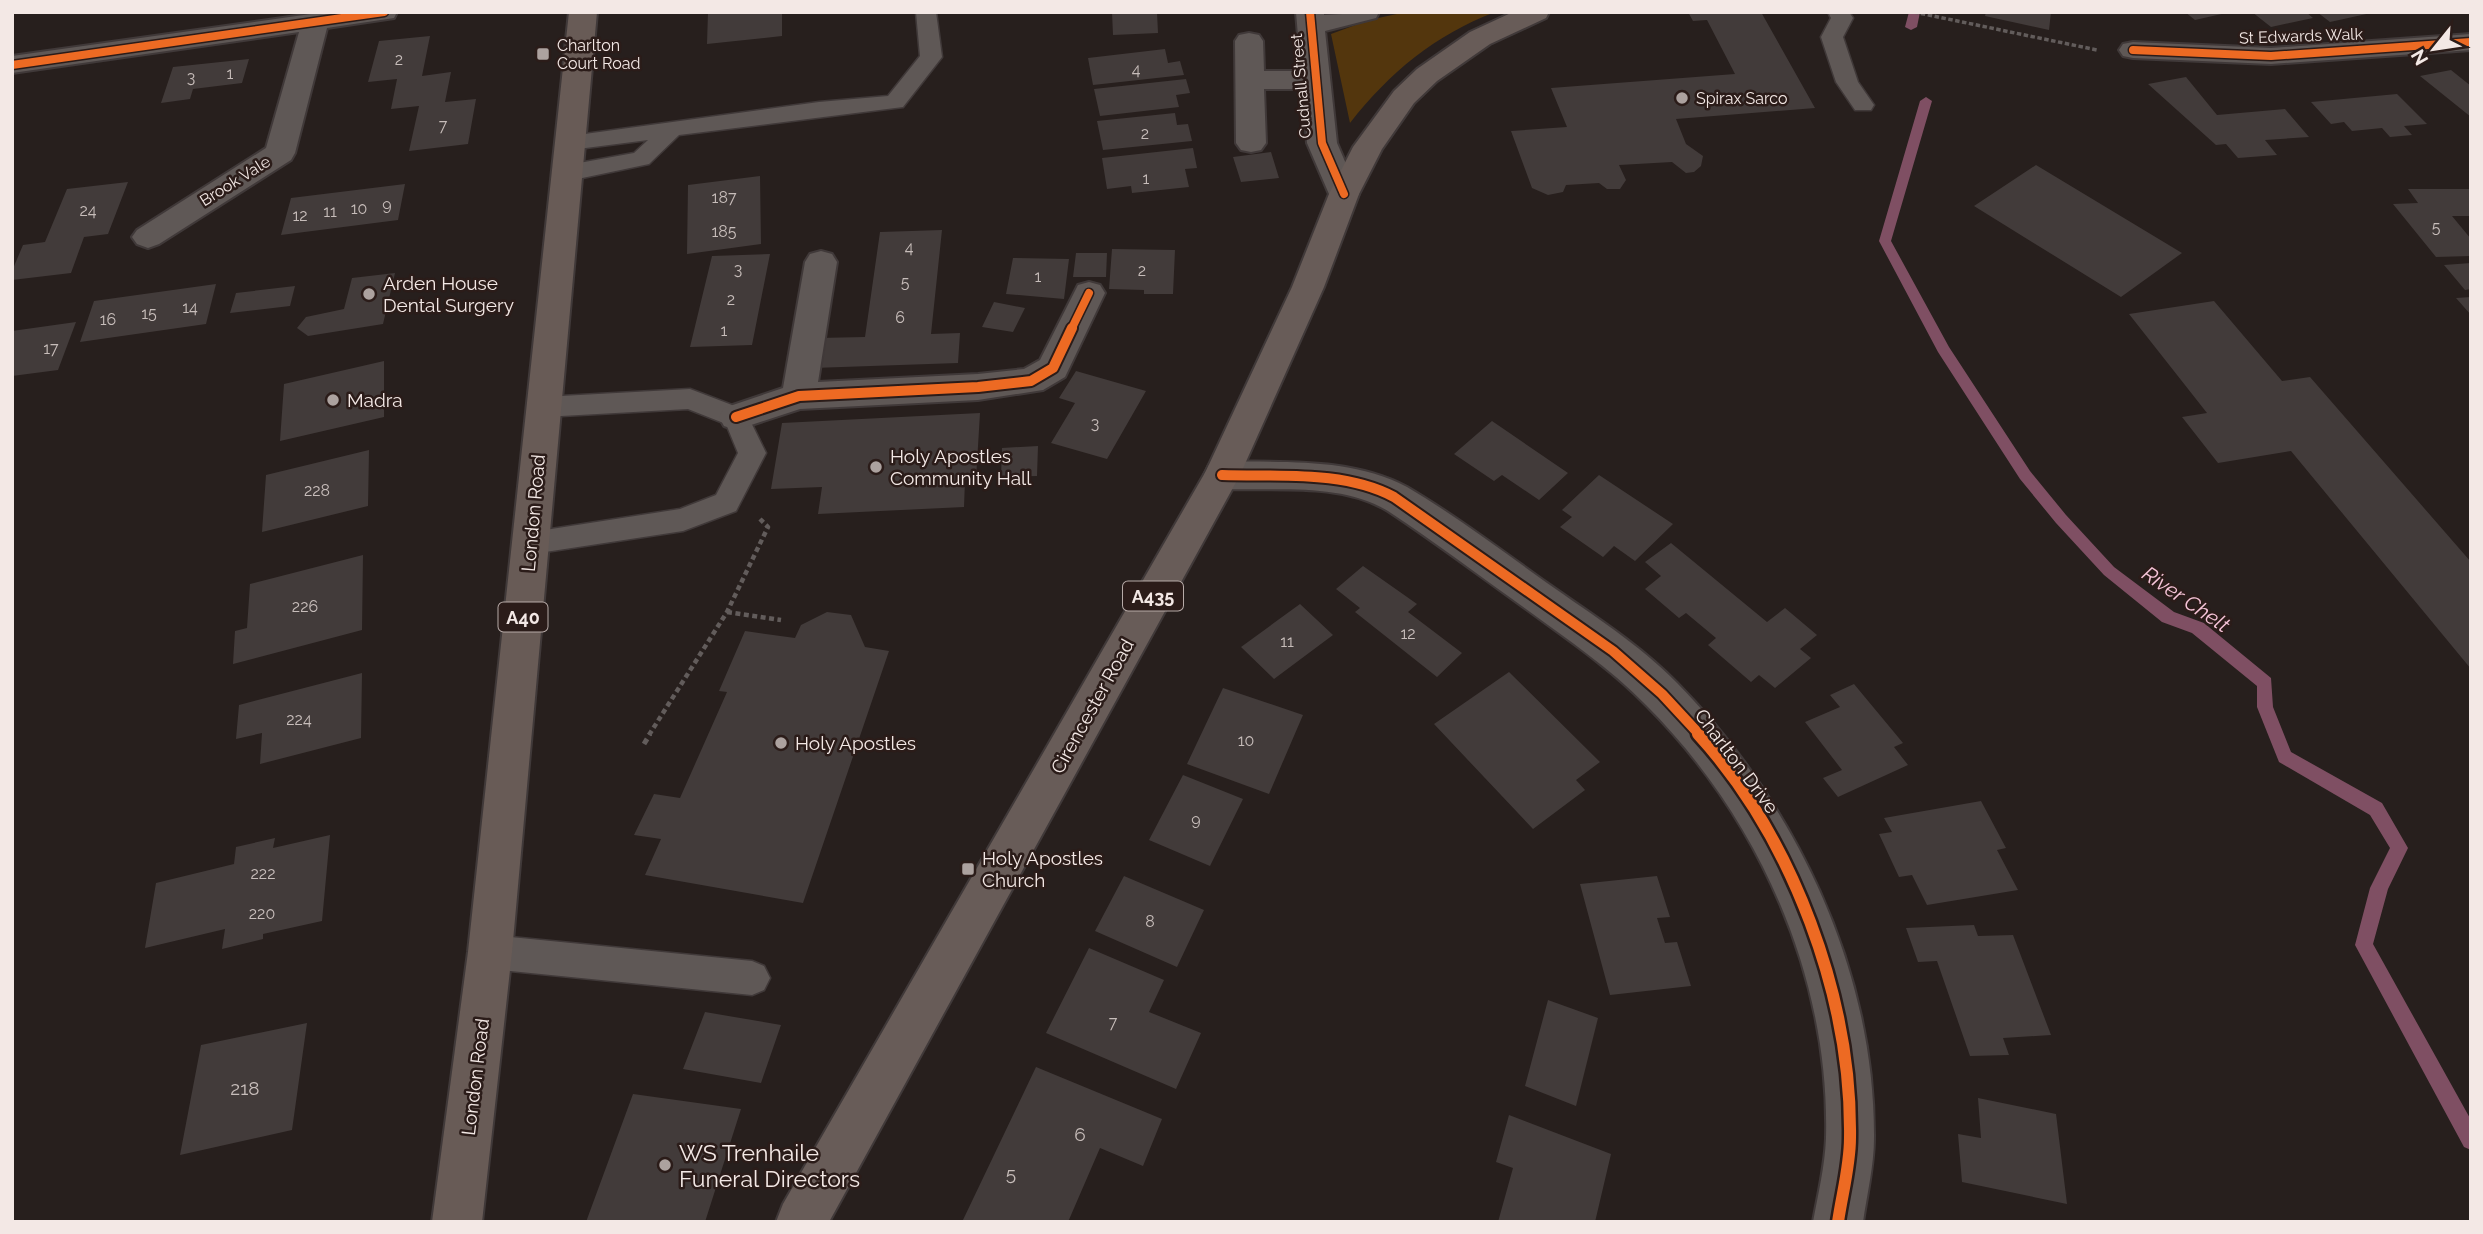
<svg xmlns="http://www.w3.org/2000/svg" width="2483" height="1234" font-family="Raleway,sans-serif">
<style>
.green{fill:#53360d}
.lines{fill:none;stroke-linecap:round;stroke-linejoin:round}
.stream{fill:#7f4f63;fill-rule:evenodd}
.building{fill:#423b3a}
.service-casing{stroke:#403939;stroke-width:3}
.minor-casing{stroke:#403939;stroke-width:4}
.primary-casing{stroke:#403939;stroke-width:4}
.trunk-casing{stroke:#403939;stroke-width:4}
.path-far2{stroke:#625c5b;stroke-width:3.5;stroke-dasharray:4.5 2.5;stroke-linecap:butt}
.path-far1{stroke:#625c5b;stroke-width:4.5;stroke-dasharray:5 3.5;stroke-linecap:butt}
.path{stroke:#625c5b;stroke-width:5;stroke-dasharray:6 4.5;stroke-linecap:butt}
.service{fill:#5f5856;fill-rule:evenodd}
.minor{fill:#5f5856;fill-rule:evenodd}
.primary{fill:#685c58;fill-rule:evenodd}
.trunk{fill:#685b56;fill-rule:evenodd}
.cycleway-far2-casing{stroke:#2b1c19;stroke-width:11}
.cycleway-far1-casing{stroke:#2b1c19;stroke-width:14}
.cycleway-casing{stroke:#2b1c19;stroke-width:17}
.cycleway-far2{stroke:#ed6a23;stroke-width:8}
.cycleway-far1{stroke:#ed6a23;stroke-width:10}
.cycleway{stroke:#ed6a23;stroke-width:12}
.poi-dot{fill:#aca29f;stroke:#2b1c19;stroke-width:2.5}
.labels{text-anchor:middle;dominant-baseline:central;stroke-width:5;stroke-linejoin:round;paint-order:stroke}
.far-street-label{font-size:16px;fill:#f3e8e5;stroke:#2b1c19}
.far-poi-label{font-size:16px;fill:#f3e8e5;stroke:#2b1c19;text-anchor:start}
.number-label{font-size:16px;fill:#c7bdba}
.shield{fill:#2b1c19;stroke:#b7aba8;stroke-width:2}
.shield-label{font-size:18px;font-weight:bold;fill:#f3e8e5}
.poi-label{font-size:19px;fill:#f3e8e5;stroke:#2b1c19;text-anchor:start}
.street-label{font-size:19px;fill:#f3e8e5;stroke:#2b1c19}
.near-number-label{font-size:19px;fill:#c7bdba}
.water-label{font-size:21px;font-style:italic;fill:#f6c4d8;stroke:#2b1c19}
.near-poi-label{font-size:23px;fill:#f3e8e5;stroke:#2b1c19;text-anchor:start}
</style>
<rect width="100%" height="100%" fill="#271f1d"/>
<path class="green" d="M 1406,12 L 1495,12 C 1435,35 1390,72 1350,123 L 1331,34 L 1369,20 Z"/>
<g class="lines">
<path class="stream" d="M 1909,12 L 1920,12 L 1917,27 L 1911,30 L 1905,27 Z
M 1926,97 L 1932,101 L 1891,241 L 1949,347 L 2030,471 L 2066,515 L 2114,567 L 2174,612 L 2204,623 L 2271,678 L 2273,707 L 2291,752 L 2382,803 L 2408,848 L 2388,889 L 2373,944 L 2471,1120 L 2471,1150 L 2464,1147 L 2355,945 L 2370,888 L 2390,848 L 2370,815 L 2279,762 L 2257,707 L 2257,686 L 2192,633 L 2162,622 L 2104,575 L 2056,523 L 2020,479 L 1938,352 L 1879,241 L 1920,101 Z"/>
</g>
<path class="building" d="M 708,12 L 782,12 L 782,36 L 707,44 Z
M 1112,12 L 1157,12 L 1158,33 L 1113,35 Z
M 1688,12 L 1761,12 L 1815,108 L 1676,119 L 1686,144 L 1703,156 L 1701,166 L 1694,172 L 1686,173 L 1672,162 L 1619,165 L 1626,180 L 1620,189 L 1607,189 L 1599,183 L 1566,185 L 1563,192 L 1548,195 L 1532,188 L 1511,131 L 1567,127 L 1551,88 L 1735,74 L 1707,20 L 1693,21 Z
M 1986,12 L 2051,12 L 2049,30 L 1985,16 Z
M 2185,12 L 2226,12 L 2226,13 L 2195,20 Z
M 2252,12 L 2306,12 L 2313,18 L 2271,27 Z
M 2317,12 L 2371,12 L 2371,13 L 2330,22 Z
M 430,36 L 422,76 L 451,72 L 445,102 L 476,99 L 468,144 L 409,151 L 419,106 L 391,109 L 397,79 L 368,82 L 379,41 Z
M 1165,49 L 1168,63 L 1180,61 L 1184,75 L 1093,85 L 1088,58 Z
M 249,59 L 242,83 L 193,89 L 190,99 L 161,103 L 173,67 Z
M 2451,70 L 2471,86 L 2471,117 L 2420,76 Z
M 2186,77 L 2217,115 L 2285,109 L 2309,137 L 2265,140 L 2277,155 L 2238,158 L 2226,144 L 2216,145 L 2148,84 Z
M 1186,79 L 1190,93 L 1176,95 L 1179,107 L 1100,116 L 1094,89 Z
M 2397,94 L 2427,124 L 2404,126 L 2412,135 L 2390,137 L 2382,128 L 2352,131 L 2344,122 L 2331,124 L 2311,102 Z
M 1175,113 L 1177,125 L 1188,124 L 1192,141 L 1103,150 L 1097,121 Z
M 1193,148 L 1197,168 L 1185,169 L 1189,187 L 1132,193 L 1131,186 L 1107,189 L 1102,158 Z
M 1271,152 L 1279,178 L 1241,182 L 1233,157 Z
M 2036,165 L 2182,253 L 2121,297 L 1974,206 Z
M 760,176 L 761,244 L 687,254 L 688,185 Z
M 128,182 L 108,234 L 84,237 L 71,273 L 12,280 L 12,271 L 23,245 L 45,242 L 67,189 Z
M 405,184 L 398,220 L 281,235 L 291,198 Z
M 2408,189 L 2471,189 L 2471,216 L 2452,216 L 2471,239 L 2471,256 L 2436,257 L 2393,204 L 2418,203 Z
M 942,230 L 931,334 L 960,333 L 958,363 L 813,368 L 818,338 L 865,337 L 880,232 Z
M 1112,249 L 1175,250 L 1173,294 L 1144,294 L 1144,290 L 1109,289 Z
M 1076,253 L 1107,253 L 1106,277 L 1073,277 Z
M 770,254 L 752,345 L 690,347 L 712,256 Z
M 1013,258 L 1069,259 L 1064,299 L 1006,294 Z
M 2471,263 L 2471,289 L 2465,290 L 2444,265 Z
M 395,273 L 383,324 L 308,336 L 297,328 L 306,317 L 344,309 L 352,278 Z
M 216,284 L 206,324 L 80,342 L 94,301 Z
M 295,286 L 290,306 L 230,313 L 236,293 Z
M 2471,297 L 2471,315 L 2456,298 Z
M 2214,301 L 2282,381 L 2310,377 L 2471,562 L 2471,669 L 2291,451 L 2218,463 L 2182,417 L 2207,413 L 2129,314 Z
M 994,302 L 1025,308 L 1013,332 L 982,327 Z
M 76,322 L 58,370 L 12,376 L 12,331 Z
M 384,361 L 384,417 L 280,441 L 284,384 Z
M 1076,371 L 1146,391 L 1107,459 L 1051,443 L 1075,403 L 1059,398 Z
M 980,413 L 976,479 L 965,480 L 964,507 L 818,514 L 822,487 L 771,489 L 782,423 Z
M 1492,421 L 1568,473 L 1539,500 L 1502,475 L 1494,481 L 1454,454 Z
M 1038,446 L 1037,476 L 1001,477 L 1002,448 Z
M 369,450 L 368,506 L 262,532 L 266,475 Z
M 1599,475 L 1673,524 L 1635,561 L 1614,546 L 1603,557 L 1560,527 L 1572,517 L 1562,510 Z
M 1671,543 L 1767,622 L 1785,608 L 1817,635 L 1800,649 L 1811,658 L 1775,688 L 1759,675 L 1751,682 L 1708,645 L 1716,638 L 1686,613 L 1679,618 L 1645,589 L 1661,576 L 1645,562 Z
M 363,555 L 362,630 L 233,664 L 235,631 L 247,628 L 250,584 Z
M 1363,566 L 1417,604 L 1408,612 L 1462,653 L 1437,677 L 1355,612 L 1360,608 L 1336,589 Z
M 1300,604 L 1333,635 L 1274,679 L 1241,647 Z
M 827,612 L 851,615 L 865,647 L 889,651 L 803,903 L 645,875 L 661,839 L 634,835 L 654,794 L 680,798 L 727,692 L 719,691 L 745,631 L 795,638 L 801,625 Z
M 1509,672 L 1600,762 L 1576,780 L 1585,790 L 1533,829 L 1434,724 Z
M 362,673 L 361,738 L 260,764 L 262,733 L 236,739 L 239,705 Z
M 1854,684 L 1903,743 L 1894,747 L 1908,765 L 1838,797 L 1823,778 L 1842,770 L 1805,722 L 1840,707 L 1830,695 Z
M 1223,688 L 1303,715 L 1269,794 L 1187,764 Z
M 1183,775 L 1243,799 L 1210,866 L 1149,840 Z
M 1981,801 L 2006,848 L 1997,850 L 2018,890 L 1927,905 L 1912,875 L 1899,877 L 1879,834 L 1892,832 L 1884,818 Z
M 330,835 L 322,921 L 263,934 L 263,939 L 222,949 L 225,929 L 145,948 L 156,883 L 234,864 L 236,847 L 275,838 L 273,848 Z
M 1124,876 L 1204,910 L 1177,967 L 1095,931 Z
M 1657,876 L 1670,917 L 1657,918 L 1665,943 L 1677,942 L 1691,986 L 1610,995 L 1580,884 Z
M 1974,925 L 1978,936 L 2013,935 L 2051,1035 L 2003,1038 L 2009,1055 L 1970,1056 L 1937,961 L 1918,962 L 1906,928 Z
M 1089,948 L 1164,980 L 1149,1012 L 1201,1033 L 1176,1089 L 1046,1033 Z
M 1548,1000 L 1598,1018 L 1576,1106 L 1525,1086 Z
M 705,1012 L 781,1025 L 761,1083 L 683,1069 Z
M 307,1023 L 292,1130 L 180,1155 L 201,1045 Z
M 1036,1067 L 1162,1119 L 1143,1166 L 1100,1148 L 1068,1222 L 962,1222 Z
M 633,1094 L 741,1109 L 705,1222 L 586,1222 Z
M 1978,1098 L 2056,1114 L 2067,1204 L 1962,1182 L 1958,1134 L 1981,1138 Z
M 1509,1115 L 1611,1154 L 1595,1222 L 1498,1222 L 1513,1168 L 1496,1162 Z"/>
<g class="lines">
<g class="service-casing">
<path id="service" d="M 916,12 L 936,12 L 942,57 L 903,107 L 679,135 L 649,164 L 568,181 L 560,178 L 556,173 L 560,168 L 568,165 L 634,153 L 648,140 L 570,150 L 562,148 L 559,143 L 562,138 L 570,136 L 819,102 L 888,96 L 920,56 Z
M 1828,12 L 1849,12 L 1853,18 L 1843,37 L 1858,82 L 1874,105 L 1871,110 L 1855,110 L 1836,82 L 1821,37 L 1831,18 Z
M 690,389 L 745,410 L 766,453 L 736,511 L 683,531 L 532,554 L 522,551 L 518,543 L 522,535 L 532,532 L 680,509 L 716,495 L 738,453 L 726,424 L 688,409 L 543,417 L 534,414 L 530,407 L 534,400 L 543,397 Z
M 490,935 L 752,961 L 764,966 L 770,978 L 764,990 L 752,995 L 490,969 L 478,964 L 473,952 L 478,940 Z"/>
</g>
<g class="minor-casing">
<path id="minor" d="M 325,12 L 397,12 L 394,18 L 327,28 L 295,153 L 291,160 L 159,244 L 148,248 L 137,244 L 132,237 L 137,230 L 266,148 L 299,32 L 12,73 L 12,56 Z
M 1296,12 L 1324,12 L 1324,15 L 1379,12 L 1376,18 L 1325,31 L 1337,143 L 1359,194 L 1355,201 L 1344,204 L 1333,201 L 1329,194 L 1307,143 L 1303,89 L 1264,89 L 1266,143 L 1261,150 L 1251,152 L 1241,150 L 1236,143 L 1235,41 L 1239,35 L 1249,33 L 1259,35 L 1263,41 L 1264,71 L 1301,71 Z
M 2471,34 L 2471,50 L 2271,64 L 2133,58 L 2123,56 L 2119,50 L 2123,44 L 2133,42 L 2271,48 Z
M 821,251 L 832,254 L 837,262 L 818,382 L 978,374 L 1024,369 L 1040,360 L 1078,285 L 1089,282 L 1100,285 L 1105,293 L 1065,377 L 1043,390 L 978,400 L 800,409 L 736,430 L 724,426 L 719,417 L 724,408 L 783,388 L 805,262 L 810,254 Z
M 1222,461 C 1283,463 1351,457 1407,487 C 1456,516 1501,550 1547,583 C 1591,614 1639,644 1677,683 C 1794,802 1875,968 1874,1138 C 1874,1166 1867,1194 1863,1222 L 1813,1222 C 1818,1194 1825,1166 1826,1138 C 1830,977 1759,818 1646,705 C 1610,668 1567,639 1526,609 C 1480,576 1435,542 1388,511 C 1341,482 1275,491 1222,489 L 1209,485 L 1204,475 L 1209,465 Z"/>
</g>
<g class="primary-casing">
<path id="primary" d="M 1513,12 L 1549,12 L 1546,18 L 1490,44 L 1437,81 L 1414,103 L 1382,149 L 1359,194 L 1324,287 L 1240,475 L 829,1222 L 776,1222 L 783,1204 L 1206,471 L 1292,287 L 1329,194 L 1353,147 L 1394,91 L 1417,69 L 1470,32 Z"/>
</g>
<g class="trunk-casing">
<path id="trunk" d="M 569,12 L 597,12 L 512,952 L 482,1222 L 432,1222 L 468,952 Z"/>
</g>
<path class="path-far2" d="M 1914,12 L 2097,50"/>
<path class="path-far1" d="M 727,612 L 781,620
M 649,735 L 727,612 L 768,527 L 760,519"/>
<path class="path" d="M 644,744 L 650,734"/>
<use href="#service" class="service"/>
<use href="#minor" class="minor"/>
<use href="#primary" class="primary"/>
<use href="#trunk" class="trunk"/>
<g class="cycleway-far2-casing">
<path id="cycleway-far2" d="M 1310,12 L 1322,143 L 1344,194
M 2133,50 L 2271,56 L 2471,42
M 12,65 L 384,12
M 1071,330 L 1089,293"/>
</g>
<g class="cycleway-far1-casing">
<path id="cycleway-far1" d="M 736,417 L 799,396 L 978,387 L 1031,381 L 1053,368 L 1072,328
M 1222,475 C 1278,477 1344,470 1394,497 L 1613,651 L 1662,694 L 1700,735"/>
</g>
<g class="cycleway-casing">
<path id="cycleway" d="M 1698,734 C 1793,838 1852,998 1850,1138 C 1850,1166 1842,1194 1838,1222"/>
</g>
<use href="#cycleway-far2" class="cycleway-far2"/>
<use href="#cycleway-far1" class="cycleway-far1"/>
<use href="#cycleway" class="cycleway"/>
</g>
<g class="poi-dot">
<rect x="536" y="47" width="14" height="14" rx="3.5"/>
<circle cx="1682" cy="98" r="7"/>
<circle cx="369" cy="294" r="7"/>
<circle cx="333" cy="400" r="7"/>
<circle cx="876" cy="467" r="7"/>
<circle cx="781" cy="743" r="7"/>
<rect x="961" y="862" width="14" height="14" rx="3.5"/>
<circle cx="665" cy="1165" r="7"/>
</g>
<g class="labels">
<g class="far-street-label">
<text transform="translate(2301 36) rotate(-2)">St Edwards Walk</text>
<text transform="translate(1301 86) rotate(-95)">Cudnall Street</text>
<text transform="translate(235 181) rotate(-32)">Brook Vale</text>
</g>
<g class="far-poi-label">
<text x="557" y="45">Charlton<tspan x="557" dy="18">Court Road</tspan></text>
<text x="1696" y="98">Spirax Sarco</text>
</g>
<g class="number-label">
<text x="399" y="59">2</text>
<text x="1136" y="69">4</text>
<text x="230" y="73">1</text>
<text x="191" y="77">3</text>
<text x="443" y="125">7</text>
<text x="1145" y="133">2</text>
<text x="1146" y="178">1</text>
<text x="724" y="197">187</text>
<text x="387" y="204">9</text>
<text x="359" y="208">10</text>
<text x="88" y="210">24</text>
<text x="330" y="211">11</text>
<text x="300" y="215">12</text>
<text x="2436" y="227">5</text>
<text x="724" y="231">185</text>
<text x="909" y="247">4</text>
<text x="738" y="269">3</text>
<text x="1142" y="270">2</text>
<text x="1038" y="276">1</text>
<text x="905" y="282">5</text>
<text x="731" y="299">2</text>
<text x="190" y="307">14</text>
<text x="149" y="313">15</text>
<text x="900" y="317">6</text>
<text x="108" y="319">16</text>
<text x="724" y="330">1</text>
<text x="51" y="348">17</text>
<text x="1095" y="423">3</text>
<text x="317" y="490">228</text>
<text x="305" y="606">226</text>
<text x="1408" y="633">12</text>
<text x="1287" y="641">11</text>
<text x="299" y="719">224</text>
<text x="1246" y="740">10</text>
<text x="1196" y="819">9</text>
<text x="263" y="873">222</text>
<text x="262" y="913">220</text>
<text x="1150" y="921">8</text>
<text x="1113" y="1022">7</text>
</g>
<g class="shield">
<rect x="1123" y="581.5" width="60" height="29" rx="5"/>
<rect x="498.5" y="602.5" width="49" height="29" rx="5"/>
</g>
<g class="shield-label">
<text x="1153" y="596">A435</text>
<text x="523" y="617">A40</text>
</g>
<g class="poi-label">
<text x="383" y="283">Arden House<tspan x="383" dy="22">Dental Surgery</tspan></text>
<text x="347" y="400">Madra</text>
<text x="890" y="456">Holy Apostles<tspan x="890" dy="22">Community Hall</tspan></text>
<text x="795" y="743">Holy Apostles</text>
<text x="982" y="858">Holy Apostles<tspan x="982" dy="22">Church</tspan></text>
</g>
<g class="street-label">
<text transform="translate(533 513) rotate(-85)">London Road</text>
<text transform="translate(1092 706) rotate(-61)">Cirencester Road</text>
<text transform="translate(1737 761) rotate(53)">Charlton Drive</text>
<text transform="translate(475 1077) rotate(-83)">London Road</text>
</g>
<g class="near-number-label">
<text x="245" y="1088">218</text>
<text x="1080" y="1134">6</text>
<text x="1011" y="1173">5</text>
</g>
<g class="water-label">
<text transform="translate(2186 599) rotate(34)">River Chelt</text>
</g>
<g class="near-poi-label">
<text x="679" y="1152">WS Trenhaile<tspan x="679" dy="26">Funeral Directors</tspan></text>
</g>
</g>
<rect width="2483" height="1234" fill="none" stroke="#f3e8e5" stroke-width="28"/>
<g transform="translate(2434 49) rotate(240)" stroke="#2b1c19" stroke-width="5" paint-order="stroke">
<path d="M0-5L12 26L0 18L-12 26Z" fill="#f3e8e5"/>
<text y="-10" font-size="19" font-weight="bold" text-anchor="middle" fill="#f3e8e5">N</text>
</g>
</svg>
